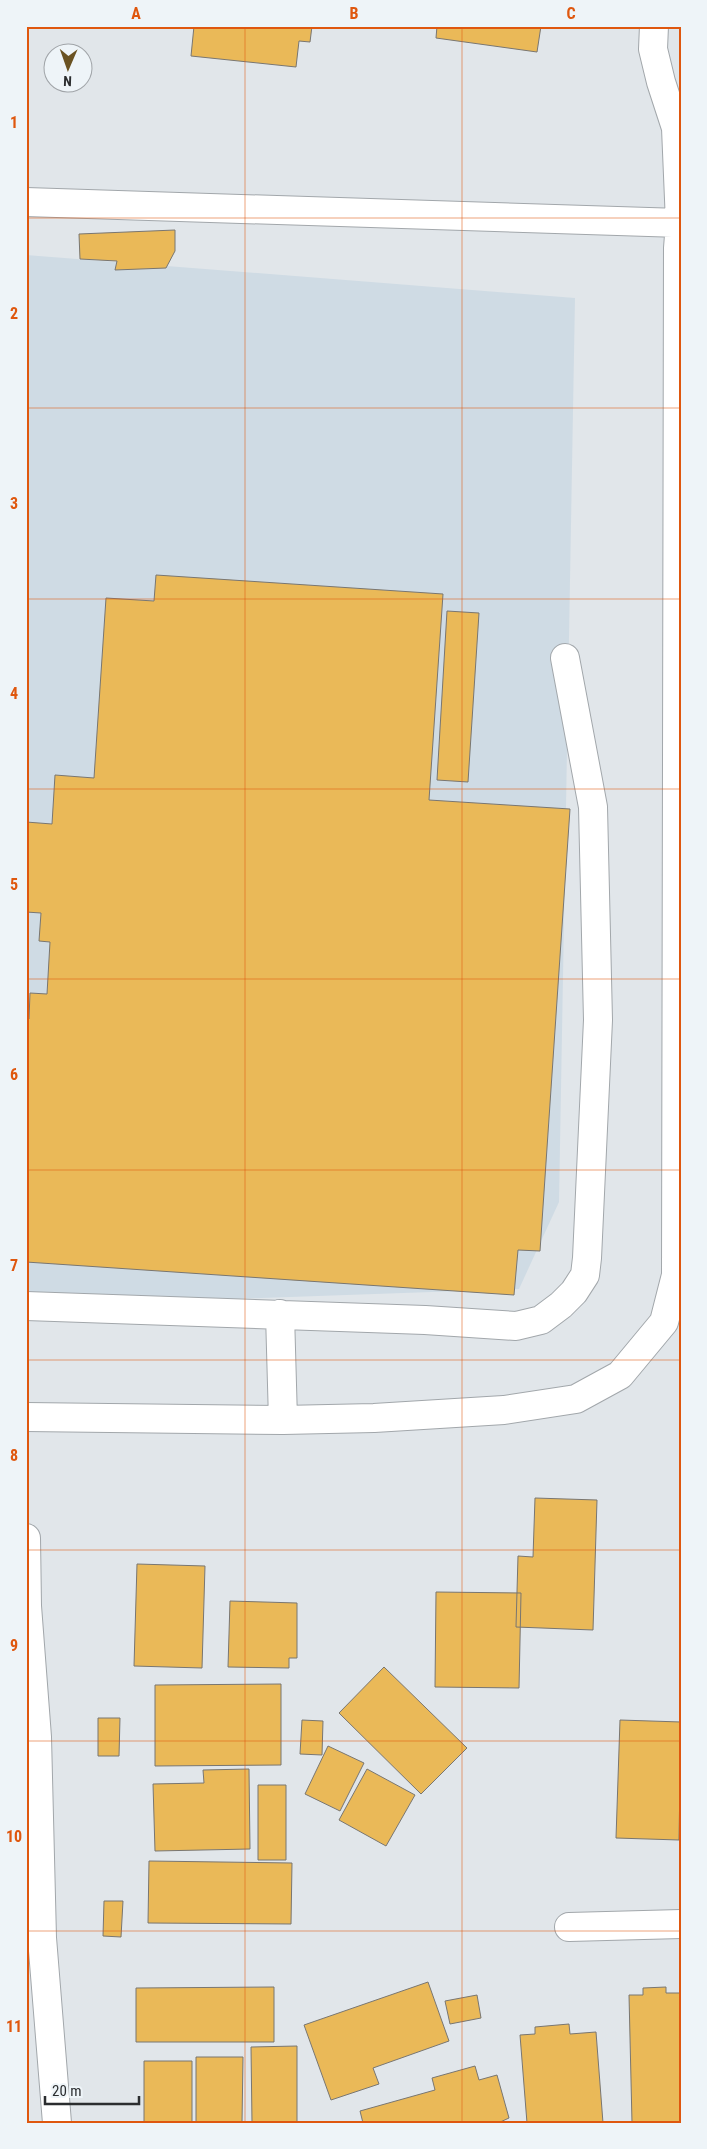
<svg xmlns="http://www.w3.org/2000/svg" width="707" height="2149" font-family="'Roboto Condensed',sans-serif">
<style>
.built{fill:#cfdbe4}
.building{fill:#eab958;stroke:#797671}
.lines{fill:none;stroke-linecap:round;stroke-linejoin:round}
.minor-casing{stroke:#a2a7ab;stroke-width:30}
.minor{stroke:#fff;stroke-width:28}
.grid{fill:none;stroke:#df570e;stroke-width:1;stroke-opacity:0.55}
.neatline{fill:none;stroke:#df570e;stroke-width:2}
.grid-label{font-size:16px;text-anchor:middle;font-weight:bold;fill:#df570e}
</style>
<rect width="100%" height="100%" fill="#e1e6ea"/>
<path class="built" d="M 26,255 L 575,298 L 559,1202 L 519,1289 L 26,1306 Z"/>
<path class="building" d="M 194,26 L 312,26 L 310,42 L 299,41 L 296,67 L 191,56 Z
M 437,26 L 541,26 L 537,52 L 436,38 Z
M 175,230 L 175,251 L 166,268 L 115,270 L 117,261 L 80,259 L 79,234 Z
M 156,575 L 443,594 L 429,800 L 570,809 L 540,1251 L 518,1250 L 514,1295 L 26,1262 L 26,1018 L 29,1019 L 30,993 L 47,994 L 50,942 L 39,941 L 41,913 L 26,912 L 26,822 L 52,824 L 55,775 L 94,778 L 106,598 L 154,601 Z
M 447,611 L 479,613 L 468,782 L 437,780 Z
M 535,1498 L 597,1500 L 593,1630 L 516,1627 L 518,1556 L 533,1557 Z
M 137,1564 L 205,1566 L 202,1668 L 134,1666 Z
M 436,1592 L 521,1593 L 519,1688 L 435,1687 Z
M 230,1601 L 297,1603 L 297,1658 L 289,1658 L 289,1668 L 228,1667 Z
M 384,1667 L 467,1748 L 421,1794 L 339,1713 Z
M 281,1684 L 281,1765 L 155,1766 L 155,1685 Z
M 98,1718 L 120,1718 L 119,1756 L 98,1756 Z
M 302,1720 L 323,1721 L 322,1755 L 300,1754 Z
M 620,1720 L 681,1722 L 679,1840 L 616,1838 Z
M 328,1746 L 364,1763 L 340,1811 L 305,1794 Z
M 249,1769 L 250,1849 L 155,1851 L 153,1784 L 204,1783 L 203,1770 Z
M 367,1769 L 415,1795 L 386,1846 L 339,1820 Z
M 258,1785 L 286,1785 L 286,1860 L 258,1860 Z
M 149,1861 L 292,1863 L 291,1924 L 148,1923 Z
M 104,1901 L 123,1901 L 121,1937 L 103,1936 Z
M 428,1982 L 449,2041 L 373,2068 L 379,2084 L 331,2100 L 304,2025 Z
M 274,1987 L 274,2042 L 136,2042 L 136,1988 Z
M 666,1987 L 666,1993 L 681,1993 L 681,2123 L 632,2123 L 629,1995 L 643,1995 L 643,1988 Z
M 477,1995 L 481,2018 L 450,2024 L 445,2001 Z
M 569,2024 L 570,2034 L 596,2032 L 603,2123 L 527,2123 L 520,2035 L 535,2034 L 535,2027 Z
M 297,2046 L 297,2123 L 252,2123 L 251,2047 Z
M 196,2057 L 243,2057 L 242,2123 L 196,2123 Z
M 144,2061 L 192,2061 L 192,2123 L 144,2123 Z
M 475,2066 L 479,2080 L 497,2075 L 509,2118 L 498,2123 L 363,2123 L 360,2111 L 435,2090 L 432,2078 Z"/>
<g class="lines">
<g class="minor-casing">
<path id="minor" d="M 26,202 L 680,223
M 26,1306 L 425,1320 L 516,1326 L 541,1320 L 561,1305 L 574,1292 L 585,1275 L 587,1258 L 598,1020 L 593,807 L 565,658
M 280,1314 L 283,1420
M 26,1417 L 283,1420 L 374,1418 L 504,1410 L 576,1399 L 620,1375 L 664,1322 L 676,1275 L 678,248 L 680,223 L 676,128 L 661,82 L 653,49 L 654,26
M 26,1538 L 27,1606 L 37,1737 L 42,1938 L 57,2123
M 569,1927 L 681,1924"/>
</g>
<use href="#minor" class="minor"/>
</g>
<path class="grid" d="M 245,26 L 245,2123M 462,26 L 462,2123M 26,218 L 681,218M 26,408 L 681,408M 26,599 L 681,599M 26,789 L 681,789M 26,979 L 681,979M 26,1170 L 681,1170M 26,1360 L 681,1360M 26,1550 L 681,1550M 26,1741 L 681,1741M 26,1931 L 681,1931"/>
<rect width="707" height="2149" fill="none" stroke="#eef4f8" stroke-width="55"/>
<g transform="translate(68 68) rotate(182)"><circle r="24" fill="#eef4f8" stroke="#a0a4a8"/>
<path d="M0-4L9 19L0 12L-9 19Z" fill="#6a5222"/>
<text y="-8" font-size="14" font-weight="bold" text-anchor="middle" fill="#2b2d2f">N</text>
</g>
<path d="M45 2096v8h94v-8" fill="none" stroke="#2b2d2f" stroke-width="2.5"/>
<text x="52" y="2096" font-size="15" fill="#2b2d2f" stroke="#eef4f8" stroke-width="4" paint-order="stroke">20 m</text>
<rect x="28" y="28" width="652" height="2094" class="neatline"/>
<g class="grid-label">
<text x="136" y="19">A</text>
<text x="354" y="19">B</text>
<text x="571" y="19">C</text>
<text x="14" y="128">1</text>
<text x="14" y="319">2</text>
<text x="14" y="509">3</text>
<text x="14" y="699">4</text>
<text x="14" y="890">5</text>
<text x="14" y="1080">6</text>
<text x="14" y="1271">7</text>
<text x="14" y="1461">8</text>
<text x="14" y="1651">9</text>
<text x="14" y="1842">10</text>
<text x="14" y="2032">11</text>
</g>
</svg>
